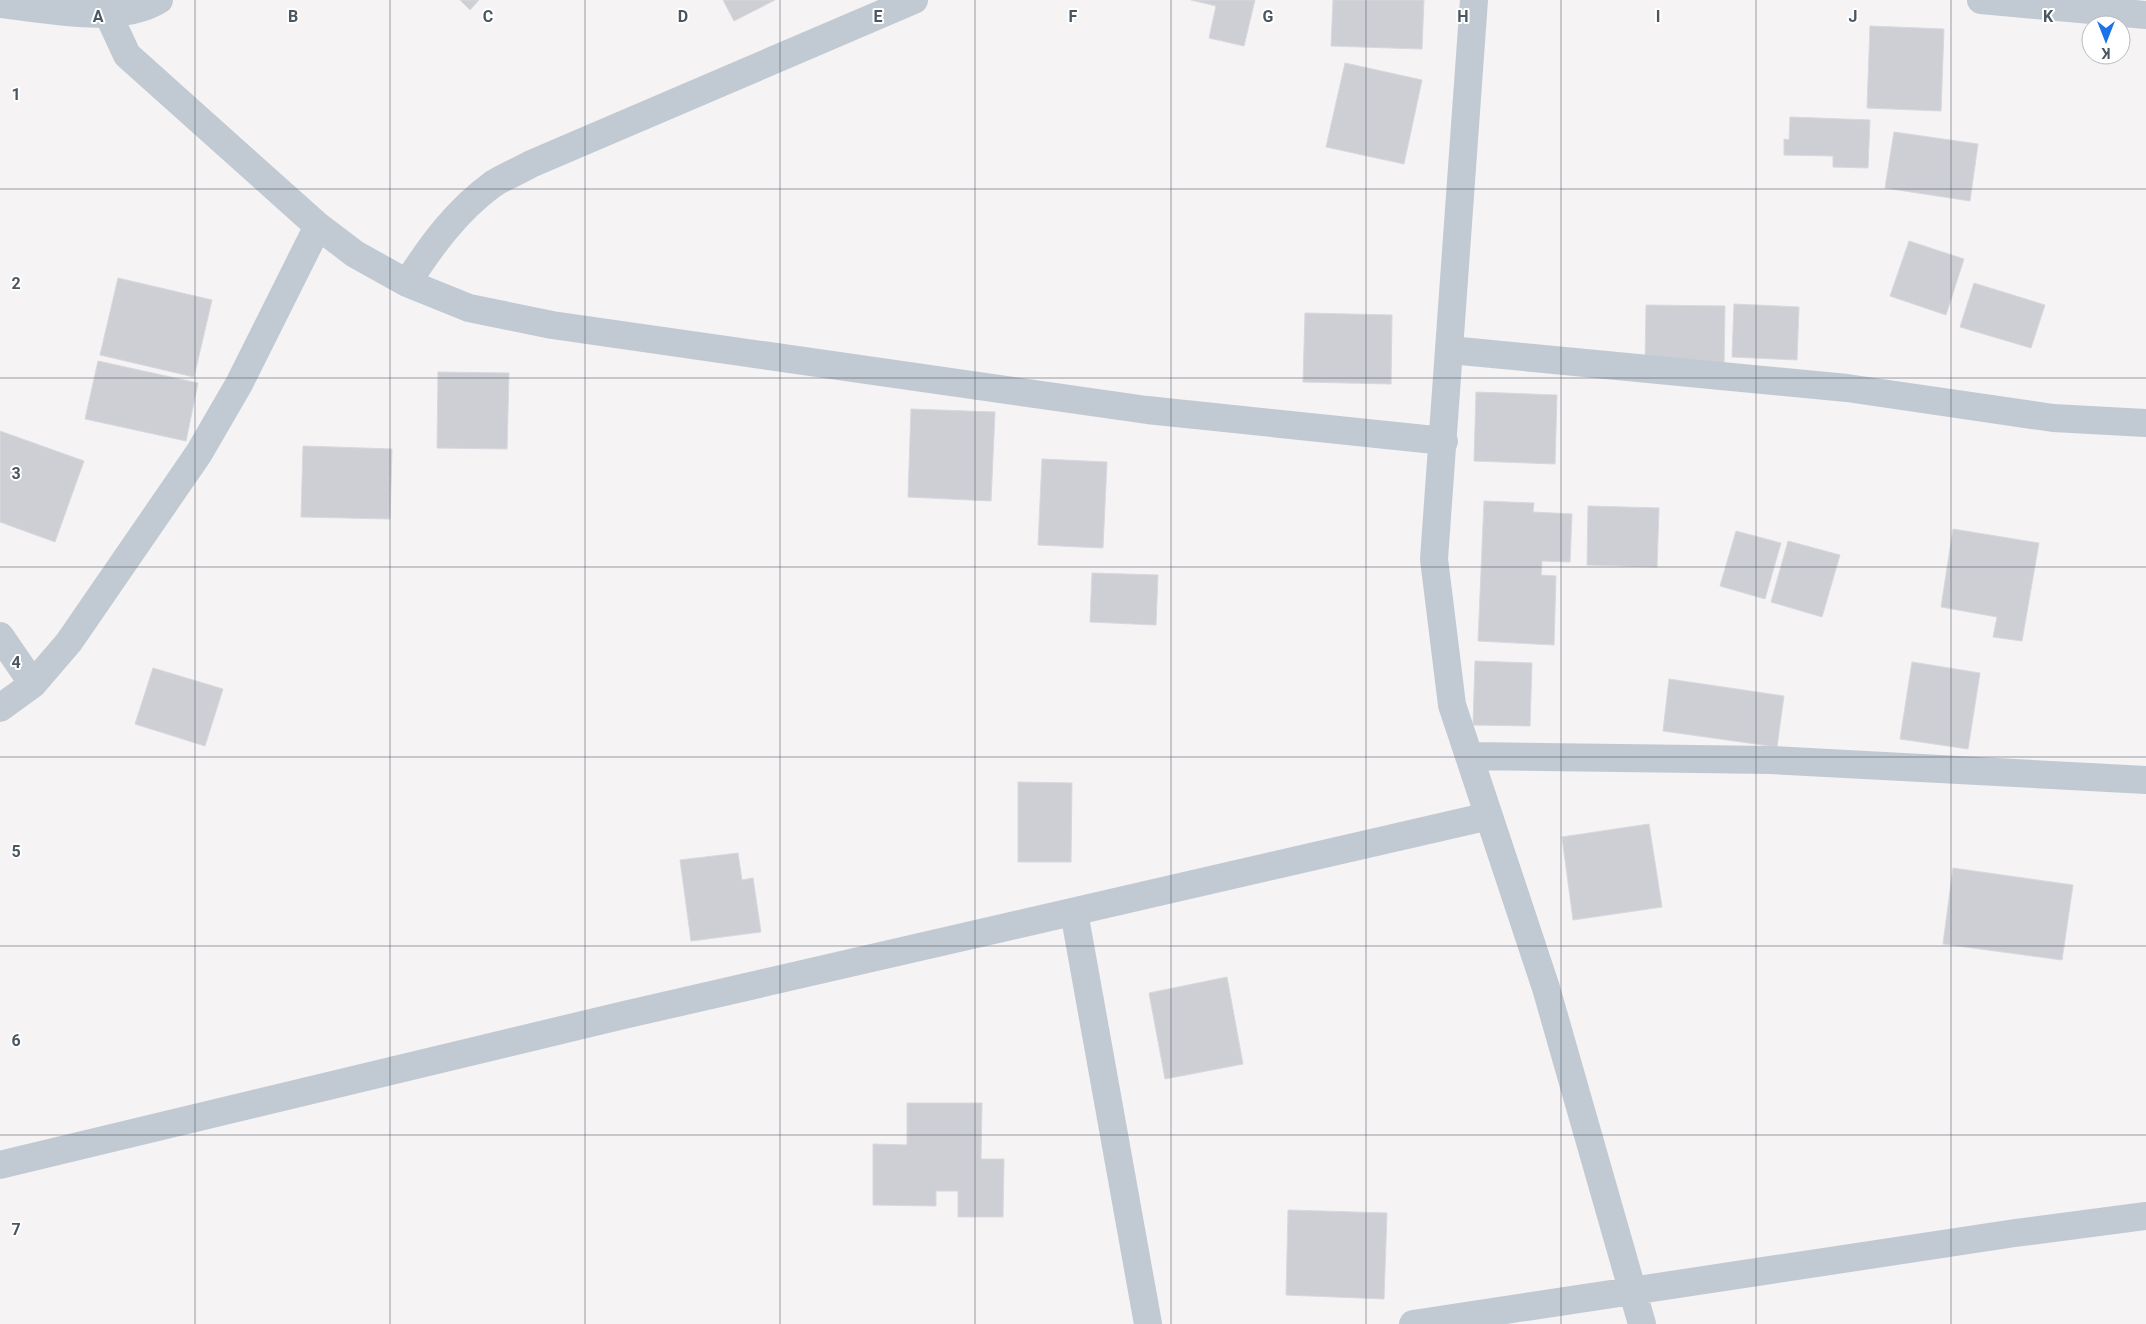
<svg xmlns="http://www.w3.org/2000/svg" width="2146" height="1324" font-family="Roboto,sans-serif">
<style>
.building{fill:#cdcfd5;stroke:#d7d9de}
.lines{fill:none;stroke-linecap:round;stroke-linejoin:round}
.minor{stroke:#c1cad2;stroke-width:28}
.grid{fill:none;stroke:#4a5661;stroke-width:1;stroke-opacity:0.55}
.grid-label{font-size:16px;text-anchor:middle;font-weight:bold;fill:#4a5661;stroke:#fff;stroke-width:4;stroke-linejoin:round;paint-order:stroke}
</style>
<rect width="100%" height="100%" fill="#f5f3f3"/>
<path class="building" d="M 460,0 L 479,0 L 470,10 Z
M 723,0 L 775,0 L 734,21 Z
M 1191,0 L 1255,0 L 1244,46 L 1209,38 L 1216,6 Z
M 1333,0 L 1424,0 L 1422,49 L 1331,46 Z
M 1870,26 L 1944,29 L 1941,111 L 1867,108 Z
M 1345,63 L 1422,80 L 1404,164 L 1326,147 Z
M 1790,117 L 1870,120 L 1868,168 L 1833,167 L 1833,156 L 1784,155 L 1784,139 L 1789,140 Z
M 1894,132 L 1978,144 L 1970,201 L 1885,188 Z
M 1909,241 L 1964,259 L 1946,315 L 1890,296 Z
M 118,278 L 212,300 L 194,377 L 100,355 Z
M 1974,283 L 2045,305 L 2031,348 L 1960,327 Z
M 1734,304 L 1799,307 L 1797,360 L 1732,357 Z
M 1646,305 L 1725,306 L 1724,365 L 1645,363 Z
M 1305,313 L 1392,315 L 1391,384 L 1303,382 Z
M 98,361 L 198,383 L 186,441 L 85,419 Z
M 438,372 L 509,373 L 507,449 L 437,448 Z
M 1476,392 L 1557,395 L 1555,464 L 1474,461 Z
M 911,409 L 995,412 L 991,501 L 908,497 Z
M 0,431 L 84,461 L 55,542 L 0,522 Z
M 303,446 L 392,449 L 390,519 L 301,517 Z
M 1042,459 L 1107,462 L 1103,548 L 1038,545 Z
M 1484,501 L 1534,503 L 1533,512 L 1572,514 L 1570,562 L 1542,561 L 1541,575 L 1556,576 L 1554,645 L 1478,641 Z
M 1588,506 L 1659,508 L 1657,567 L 1587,565 Z
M 1953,529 L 2039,543 L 2022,641 L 1993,637 L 1997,617 L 1941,607 Z
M 1736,531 L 1781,543 L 1765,599 L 1720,586 Z
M 1788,541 L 1840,555 L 1822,617 L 1771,602 Z
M 1092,573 L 1158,575 L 1156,625 L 1090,622 Z
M 1475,661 L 1532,663 L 1530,726 L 1473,725 Z
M 1912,662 L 1980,673 L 1968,749 L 1900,739 Z
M 153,668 L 223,689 L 205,746 L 135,724 Z
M 1669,679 L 1784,696 L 1777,747 L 1663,731 Z
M 1018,782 L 1072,783 L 1071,862 L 1018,862 Z
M 1649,824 L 1662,907 L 1573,920 L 1562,837 Z
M 738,853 L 742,880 L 753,878 L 761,932 L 691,941 L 680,860 Z
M 1953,868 L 2073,885 L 2062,960 L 1943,944 Z
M 1227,977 L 1243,1064 L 1165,1079 L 1149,993 Z
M 907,1103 L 982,1103 L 981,1159 L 1004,1159 L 1003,1217 L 958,1217 L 958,1191 L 936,1191 L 936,1206 L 873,1205 L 873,1144 L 907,1145 Z
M 1288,1210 L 1387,1213 L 1384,1299 L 1286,1295 Z"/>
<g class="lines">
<path class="minor" d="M 1474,0 L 1434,559 L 1452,705 L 1546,988 L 1642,1324
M 1981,0 L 2146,15
M 0,4 C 46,9 119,25 159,0
M 108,14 L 127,55 L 318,226 L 355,254 L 407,283 L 469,308 L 552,325 L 1147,410 L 1444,441
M 407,283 C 431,246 456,211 493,184 C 505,176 519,171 531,164 L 914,0
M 1450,350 L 1847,388 L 2053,418 L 2146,423
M 0,636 L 33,684
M 0,708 L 33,684 L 69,642 L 199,453 L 239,384 L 318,226
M 1469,756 L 1771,760 L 2146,780
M 1074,912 L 1148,1324
M 0,1165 L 624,1015 L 1489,816
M 1413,1324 L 2015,1233 L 2146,1216"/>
</g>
<path class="grid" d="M 195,0 L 195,1324M 390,0 L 390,1324M 585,0 L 585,1324M 780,0 L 780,1324M 975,0 L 975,1324M 1171,0 L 1171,1324M 1366,0 L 1366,1324M 1561,0 L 1561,1324M 1756,0 L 1756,1324M 1951,0 L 1951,1324M 0,189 L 2146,189M 0,378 L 2146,378M 0,567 L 2146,567M 0,757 L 2146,757M 0,946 L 2146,946M 0,1135 L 2146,1135"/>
<g class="grid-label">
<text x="98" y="22">A</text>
<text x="293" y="22">B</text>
<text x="488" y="22">C</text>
<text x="683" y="22">D</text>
<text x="878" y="22">E</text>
<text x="1073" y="22">F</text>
<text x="1268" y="22">G</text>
<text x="1463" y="22">H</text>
<text x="1658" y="22">I</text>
<text x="1853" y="22">J</text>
<text x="2048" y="22">K</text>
<text x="16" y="100">1</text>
<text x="16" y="289">2</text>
<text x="16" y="479">3</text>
<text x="16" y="668">4</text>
<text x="16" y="857">5</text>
<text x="16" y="1046">6</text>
<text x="16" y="1235">7</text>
</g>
<g transform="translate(2106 40) rotate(180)"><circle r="24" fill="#ffffff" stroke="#b7bbc0"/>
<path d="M0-4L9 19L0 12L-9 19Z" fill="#1a73e8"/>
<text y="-8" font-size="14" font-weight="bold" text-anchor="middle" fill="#4a5661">K</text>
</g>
</svg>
